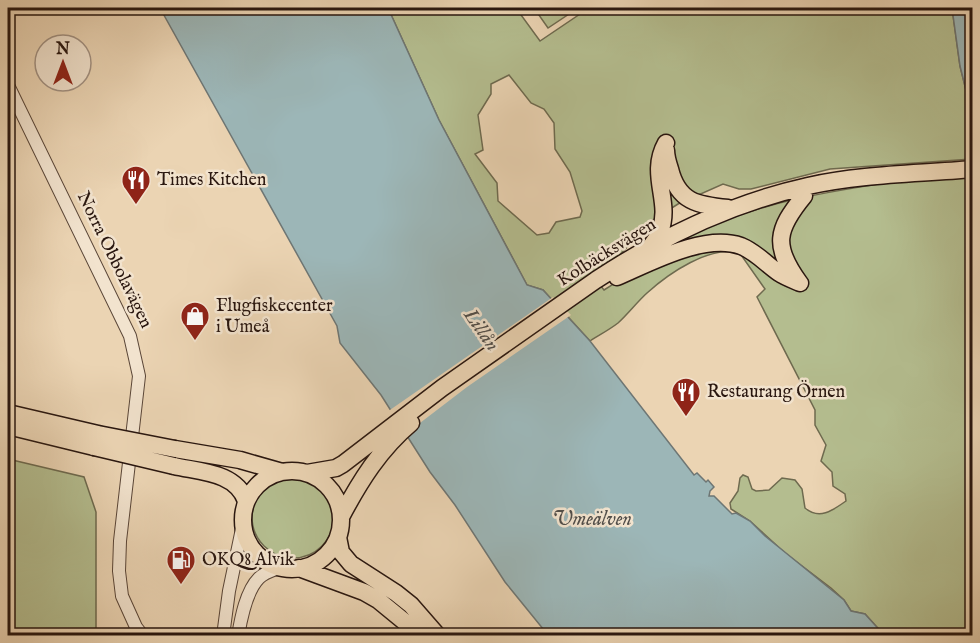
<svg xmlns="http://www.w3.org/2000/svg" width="980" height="643" font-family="'IM FELL English',serif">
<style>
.green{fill:#b4bd8f;stroke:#6e6a4f;stroke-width:1.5;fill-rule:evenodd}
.water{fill:#9cb6b7;stroke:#6e7674;stroke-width:1.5}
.pier{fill:#ebd4b3}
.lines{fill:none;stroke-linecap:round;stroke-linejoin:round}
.tertiary-casing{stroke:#5a4638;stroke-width:14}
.trunk-casing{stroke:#29160f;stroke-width:19}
.tertiary{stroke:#f2e3ce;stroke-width:12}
.trunk{stroke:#ebd4b3;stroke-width:16}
.trunk-bridge-casing{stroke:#29160f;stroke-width:19;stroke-linecap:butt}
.trunk-bridge{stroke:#ebd4b3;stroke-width:16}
.labels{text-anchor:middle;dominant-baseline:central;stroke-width:5;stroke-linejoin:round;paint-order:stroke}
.poi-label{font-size:18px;fill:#29160f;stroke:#f2e3ce;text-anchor:start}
.street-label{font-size:18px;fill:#29160f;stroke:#f2e3ce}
.water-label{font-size:20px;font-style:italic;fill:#514e4a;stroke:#f2e3ce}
</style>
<rect width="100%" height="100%" fill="#ebd4b3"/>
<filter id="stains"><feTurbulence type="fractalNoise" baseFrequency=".00333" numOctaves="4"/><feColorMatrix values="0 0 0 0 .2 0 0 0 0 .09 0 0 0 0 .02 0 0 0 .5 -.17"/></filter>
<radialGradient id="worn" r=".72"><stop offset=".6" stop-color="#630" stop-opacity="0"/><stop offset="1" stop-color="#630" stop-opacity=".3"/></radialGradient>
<path class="green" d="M 388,8 L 516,8 L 540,41 L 589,8 L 952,8 L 960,66 L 966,90 L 972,159 L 830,169 L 751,189 L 739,189 L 723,184 L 678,204 L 634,232 L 628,246 L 617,258 L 553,301 L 543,290 L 527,285 L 439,120 ZM 509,75 L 531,103 L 544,109 L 554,123 L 555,149 L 570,172 L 582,211 L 580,217 L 556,222 L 549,233 L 537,235 L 498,201 L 497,183 L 475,154 L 483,150 L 478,115 L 491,94 L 491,84 Z
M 534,8 L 578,8 L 548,28 Z
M 972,170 L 972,635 L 884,635 L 865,614 L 851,611 L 844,600 L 831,588 L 785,553 L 750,521 L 731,509 L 730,503 L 738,491 L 740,478 L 743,475 L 748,477 L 752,489 L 756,491 L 769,490 L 782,478 L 795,480 L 802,489 L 805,508 C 819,520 832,511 846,501 L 845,494 L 833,486 L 832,472 L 821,461 L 826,445 L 815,425 L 815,410 L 757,297 L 765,289 L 739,252 C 709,246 669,273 647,293 C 637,302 628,314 618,323 C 609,330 599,335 590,341 L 559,307 L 596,280 L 604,290 C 632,273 659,250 688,236 C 778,192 876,186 972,170 Z
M 8,459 L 84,477 L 96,512 L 96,634 L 94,635 L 8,635 Z
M252 517a41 41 0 1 1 82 0a41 41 0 1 1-82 0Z"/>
<path class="water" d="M 160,8 L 388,8 L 439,120 L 527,285 L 543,290 L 590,341 L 694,475 L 697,473 L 706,482 L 708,480 L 714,487 L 710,491 L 709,496 L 714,496 L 732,514 L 736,513 L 750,521 L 765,536 L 844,600 L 851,611 L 865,614 L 884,635 L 548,635 L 505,582 L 455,505 L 430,472 L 381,395 L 340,343 L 337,326 Z
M 952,8 L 972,8 L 972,149 L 966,90 L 960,66 Z"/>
<path class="pier" d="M 553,297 L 571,315 L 467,387 L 403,436 L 387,412 Z"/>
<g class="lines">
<g class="tertiary-casing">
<path id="tertiary" d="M 8,85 L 130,336 L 139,376 L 120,541 L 119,571 L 122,596 L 136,627 L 143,636
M 223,636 L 229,591 L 243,524
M 238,636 C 241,618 246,591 259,578 C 265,572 274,570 281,567"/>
</g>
<g class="trunk-casing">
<path id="trunk" d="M 666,150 C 666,157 668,163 670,169 C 678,202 697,205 728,208
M 650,247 C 653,243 658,237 660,232 C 672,201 648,175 666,143
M 617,277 C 650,263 704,233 741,246 C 756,252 766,264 779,273 C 785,277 793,280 800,283
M 799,282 C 773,246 776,230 804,196
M 8,413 L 98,434
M 8,426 L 94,447
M 175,449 L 240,460 L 282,472
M 174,466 C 200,472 236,472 246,501
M243 520a49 49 0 1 1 98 0a49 49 0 1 1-98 0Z
M 307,473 L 336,468 L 343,464 L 442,388 L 596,280 C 661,237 732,203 808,186 C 862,174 918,174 972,169
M 341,517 C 360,481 380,449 411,423
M 338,537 L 341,552 L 351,564 L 396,593 L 411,605 L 438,636
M 299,568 L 364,592 L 378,600 L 422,636"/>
</g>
<use href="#tertiary" class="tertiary"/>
<use href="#trunk" class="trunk"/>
<g class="trunk-bridge-casing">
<path id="trunk-bridge" d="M 98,434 L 175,449
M 94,447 L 174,466"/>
</g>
<use href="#trunk-bridge" class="trunk-bridge"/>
</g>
<defs>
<g id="restaurant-pin" transform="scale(1.5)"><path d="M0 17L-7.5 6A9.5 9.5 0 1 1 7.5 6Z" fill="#8f2418" stroke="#f2e3ce"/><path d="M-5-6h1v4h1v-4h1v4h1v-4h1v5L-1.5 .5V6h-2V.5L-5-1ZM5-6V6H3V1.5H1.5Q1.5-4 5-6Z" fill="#fff"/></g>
<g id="shop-pin" transform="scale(1.5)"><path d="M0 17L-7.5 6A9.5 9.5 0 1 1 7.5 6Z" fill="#8f2418" stroke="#f2e3ce"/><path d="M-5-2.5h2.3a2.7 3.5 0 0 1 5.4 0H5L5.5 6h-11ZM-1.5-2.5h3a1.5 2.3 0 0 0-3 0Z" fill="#fff"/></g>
<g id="fuel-pin" transform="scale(1.5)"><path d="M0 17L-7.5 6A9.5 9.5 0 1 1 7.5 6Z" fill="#8f2418" stroke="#f2e3ce"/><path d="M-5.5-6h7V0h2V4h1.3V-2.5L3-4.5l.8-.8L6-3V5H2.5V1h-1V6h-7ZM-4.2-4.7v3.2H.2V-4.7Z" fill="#fff"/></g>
</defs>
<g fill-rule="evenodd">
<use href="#restaurant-pin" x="136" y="180"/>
<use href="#shop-pin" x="195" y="316"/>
<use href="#restaurant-pin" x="686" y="392"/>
<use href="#fuel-pin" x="181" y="560"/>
</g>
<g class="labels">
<g class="poi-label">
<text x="157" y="180">Times Kitchen</text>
<text x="216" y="306">Flugfiskecenter<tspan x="216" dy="21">i Umeå</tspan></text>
<text x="707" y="392">Restaurang Örnen</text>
<text x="202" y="560">OKQ8 Alvik</text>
</g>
<g class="street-label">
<text transform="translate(607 253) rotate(-32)">Kolbäcksvägen</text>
<text transform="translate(114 260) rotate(64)">Norra Obbolavägen</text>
</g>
<g class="water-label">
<text transform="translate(481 330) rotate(55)">Lillån</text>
<text x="592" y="519">Umeälven</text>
</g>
</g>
<rect width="980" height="643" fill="none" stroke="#ebd4b3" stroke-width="30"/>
<rect x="9" y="9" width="962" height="625" fill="none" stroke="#29160f" stroke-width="3"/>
<rect x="15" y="15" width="950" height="613" fill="none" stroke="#29160f" stroke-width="1.5"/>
<g transform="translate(63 63)"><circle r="28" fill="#f2e3ce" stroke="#a29182" stroke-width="1.5"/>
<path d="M0-4.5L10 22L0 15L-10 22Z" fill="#8f2418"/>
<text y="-9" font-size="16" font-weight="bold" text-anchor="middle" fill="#29160f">N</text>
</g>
<rect width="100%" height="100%" filter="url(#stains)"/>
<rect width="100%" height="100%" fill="url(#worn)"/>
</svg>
